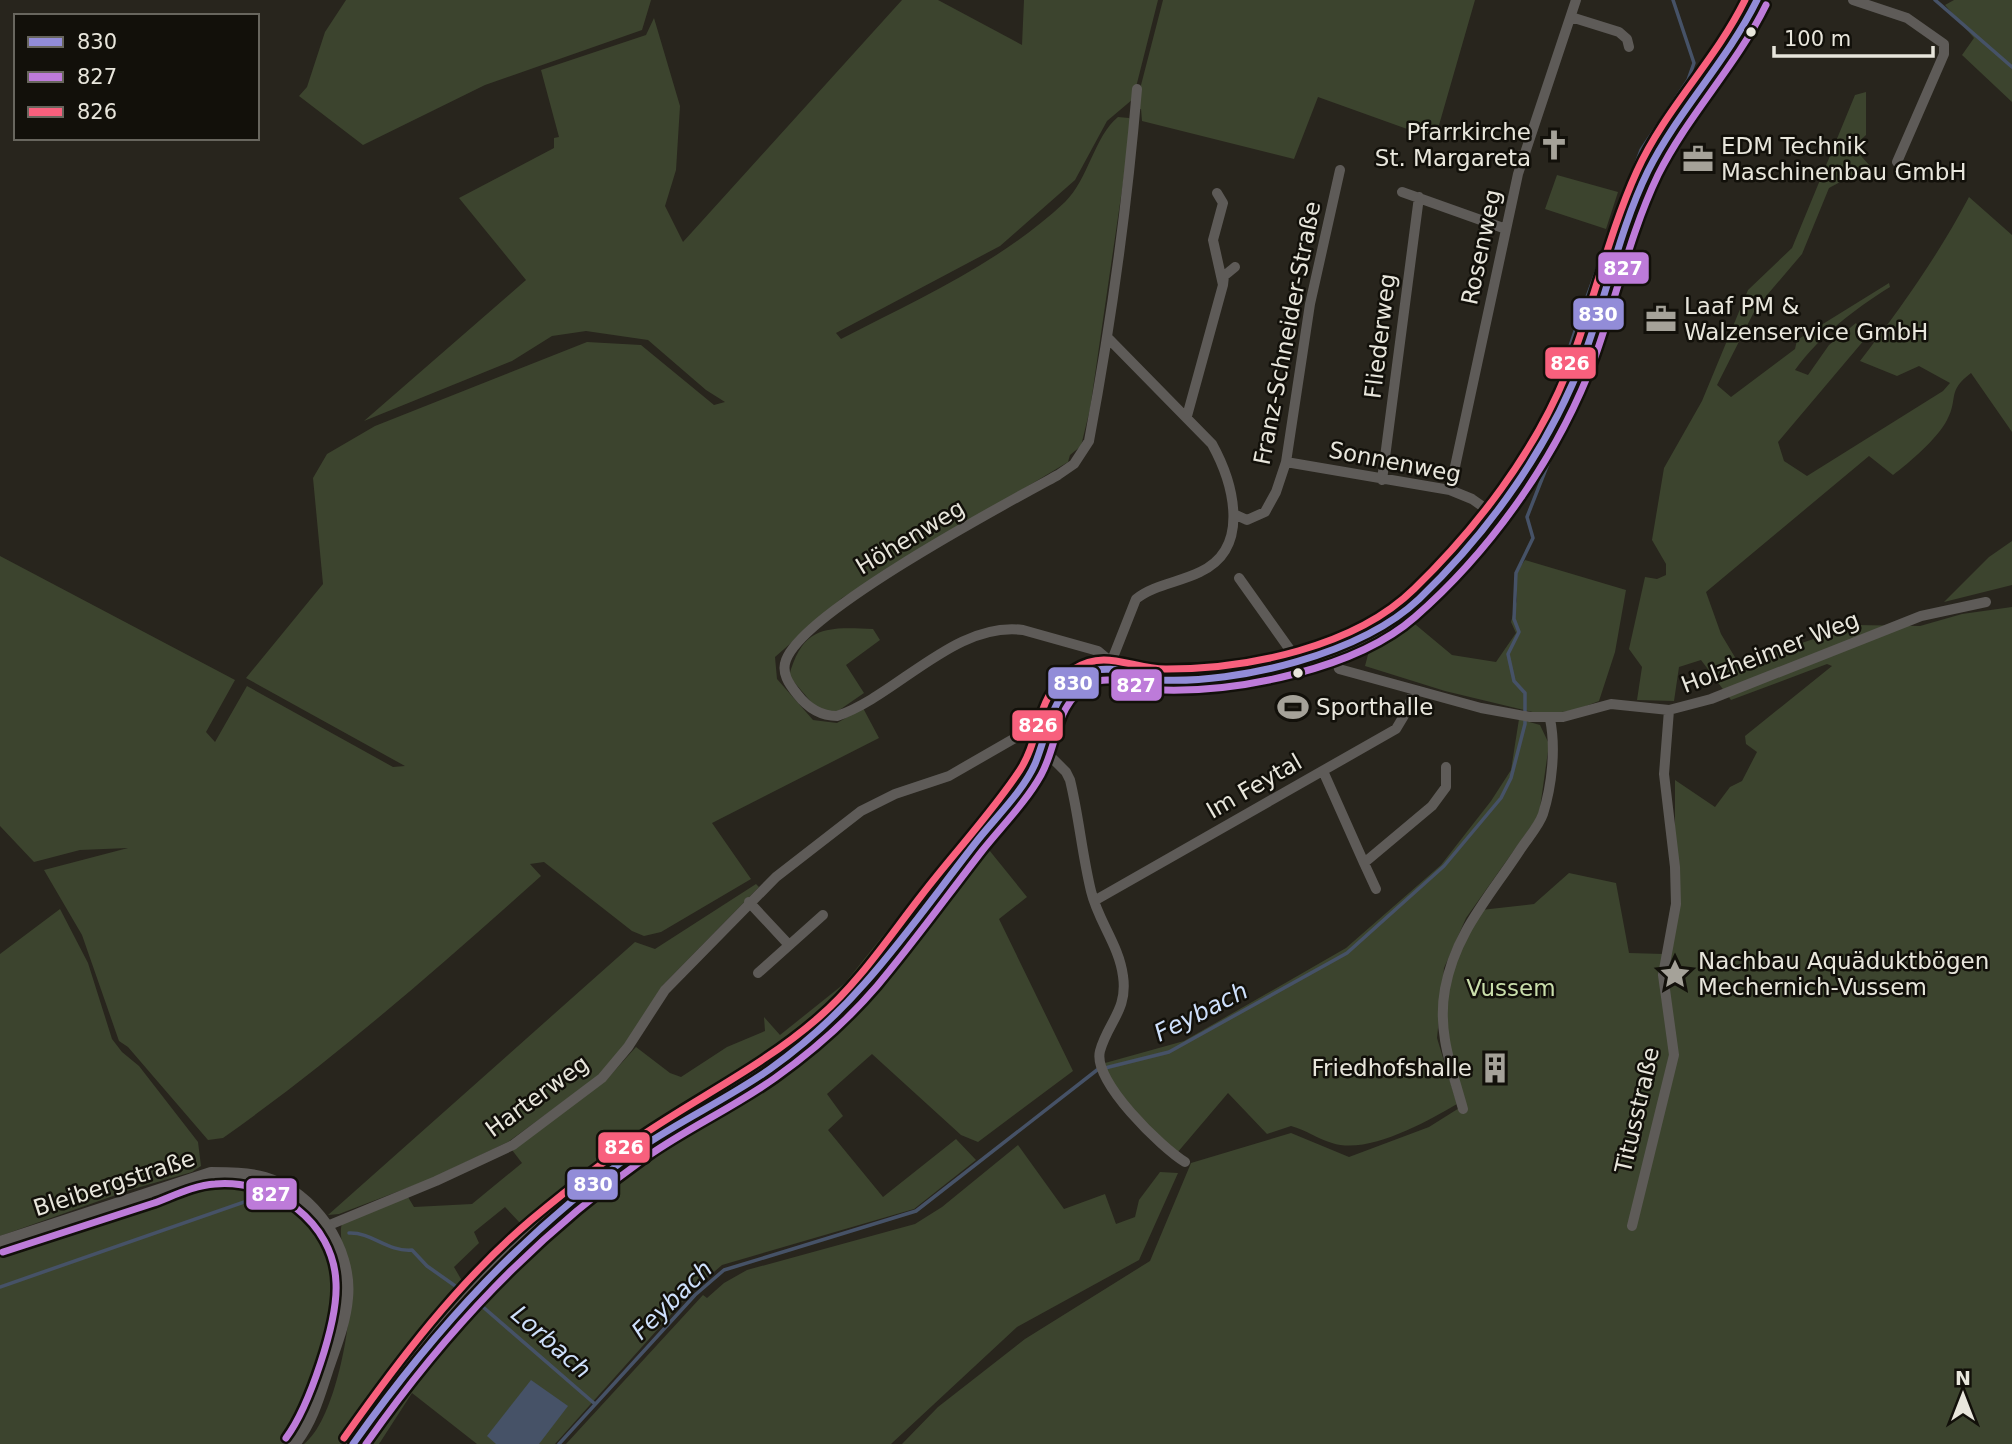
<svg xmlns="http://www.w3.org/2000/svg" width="2012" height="1444" font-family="'DejaVu Sans',sans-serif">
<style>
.green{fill:#3c442e}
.water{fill:#465267}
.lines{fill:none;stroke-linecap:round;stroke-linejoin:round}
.stream{stroke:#465267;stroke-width:3.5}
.minor{stroke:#5e5b58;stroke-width:10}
.tertiary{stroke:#5e5b58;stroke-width:12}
.secondary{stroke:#5f5c59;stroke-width:14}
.bus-1-casing{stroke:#12100a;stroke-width:12}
.bus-2-casing{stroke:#12100a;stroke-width:12}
.bus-3-casing{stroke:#12100a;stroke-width:12}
.bus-1{stroke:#928cd8;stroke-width:7}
.bus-2{stroke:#bd7bd9;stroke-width:7}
.bus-3{stroke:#f8607d;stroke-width:7}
.bus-dot{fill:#e8e6dc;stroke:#12100a;stroke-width:2.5}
.labels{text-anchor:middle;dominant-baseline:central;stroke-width:5;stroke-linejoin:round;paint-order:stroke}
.poi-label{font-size:23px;fill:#e8e6dc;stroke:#12100a;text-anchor:start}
.street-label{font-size:23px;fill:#e8e6dc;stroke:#12100a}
.park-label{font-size:23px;fill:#c9deab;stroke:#12100a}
.water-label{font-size:24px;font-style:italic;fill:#cee0fc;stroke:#12100a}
.line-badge{stroke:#12100a;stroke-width:2.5}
.badge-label{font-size:19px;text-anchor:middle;font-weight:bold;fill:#fff}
</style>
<rect width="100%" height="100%" fill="#28251d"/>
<path class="green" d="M 346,0 L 651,0 L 642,30 L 485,85 L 363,145 L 299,96 L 307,87 L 325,32 Z
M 902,0 L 938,0 L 1022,45 L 1024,0 L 1158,0 L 1133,99 L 1107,121 L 1075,180 L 1000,246 L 836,333 L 841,339 C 920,298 1000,263 1065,202 C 1088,180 1095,135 1118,117 L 1129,118 L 1132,121 L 1090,409 L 1081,446 L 1070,455 L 1068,462 L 842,598 L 775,657 L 777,679 L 813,720 L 837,723 L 863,708 L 879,738 L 712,823 L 751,879 L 661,932 L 644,936 L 632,931 L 544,862 L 530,864 L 541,876 C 438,968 336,1058 223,1138 L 208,1140 L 128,1047 L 119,1041 L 82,935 L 44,870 L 128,848 L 80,850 L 34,862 L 0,826 L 0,556 L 235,680 L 206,732 L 215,742 L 247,686 L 393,767 L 405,766 L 246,678 L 323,584 L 313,478 L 327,454 L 375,426 L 587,342 L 641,345 L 714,405 L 725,402 L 706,390 L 648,340 L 586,331 L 552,336 L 512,361 L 364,421 L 526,280 L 459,198 L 554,148 L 554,138 L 559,137 L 541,70 L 646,35 L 654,18 L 680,106 L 676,170 L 665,206 L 683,242 Z
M 1163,0 L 1475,0 L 1435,139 L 1318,97 L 1294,159 L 1142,121 L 1141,109 L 1138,109 L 1140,89 Z
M 1954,0 L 2012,0 L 2012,102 L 1962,55 L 1974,38 L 1945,5 Z
M 1866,92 L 1866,135 L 1853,147 L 1870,166 L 1829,188 L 1802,254 L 1756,308 L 1717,385 L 1731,397 L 1795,349 L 1797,340 L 1889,283 L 1890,287 C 1853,310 1821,335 1795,370 L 1808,375 L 1829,345 L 1856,323 L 1865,339 L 1778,442 L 1784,461 L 1807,476 L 1943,391 L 1950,383 L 1919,366 L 1897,376 L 1860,361 C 1900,309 1938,256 1969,197 L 2012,235 L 2012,432 L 1971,373 C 1946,392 1959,398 1947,420 C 1938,438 1909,463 1893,475 L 1869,456 L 1706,592 L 1721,634 L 1739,664 L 1855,625 L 1920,626 L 1962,614 L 2012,607 L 2012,1444 L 902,1444 L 938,1407 L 1025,1339 L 1150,1261 L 1191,1163 L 1291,1133 L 1349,1157 L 1429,1127 L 1464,1105 C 1458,1080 1447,1053 1444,1027 C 1440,986 1463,945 1481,910 L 1534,904 L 1569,873 L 1616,883 L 1629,953 L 1663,954 L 1675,881 L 1675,780 L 1715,807 L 1730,787 L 1742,781 L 1757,752 L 1746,744 L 1745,736 L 1832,666 L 1827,664 L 1731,700 L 1701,660 L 1679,667 L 1674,701 L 1637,700 L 1642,667 L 1629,649 L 1645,577 L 1657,579 L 1666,575 L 1666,564 L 1652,540 L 1664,468 L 1702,401 L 1748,290 L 1792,248 L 1855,95 Z
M 1557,175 L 1618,192 L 1606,229 L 1545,209 Z
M 2012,541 L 2012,585 L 1944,602 L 1989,557 Z
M 1525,560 L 1626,590 L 1615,652 L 1599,701 L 1573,711 L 1541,714 L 1445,691 L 1365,666 L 1371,643 L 1410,620 L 1452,655 L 1496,662 L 1516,633 L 1511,622 L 1517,600 L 1516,573 Z
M 873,629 L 880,640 L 846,665 L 864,693 L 835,713 L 818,710 L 789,676 C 803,626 825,627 873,629 Z
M 1519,719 L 1540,725 L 1549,744 L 1539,815 L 1466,918 L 1444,968 L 1437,1038 L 1457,1104 C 1426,1122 1368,1155 1332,1143 C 1318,1139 1306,1130 1291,1126 L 1267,1134 L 1228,1093 L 1177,1153 C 1154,1130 1111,1095 1105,1063 L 1184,1041 L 1346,948 L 1441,865 L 1491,801 L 1511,770 Z
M 985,845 L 1027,897 L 999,919 L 1073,1071 L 978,1142 L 961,1135 L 872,1054 L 827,1094 L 843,1116 L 828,1130 L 883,1197 L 956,1139 L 976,1160 L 914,1209 L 722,1265 L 692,1291 L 555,1444 L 477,1444 L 412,1393 L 379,1444 L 363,1444 L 409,1377 L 489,1286 L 590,1195 L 647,1150 L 738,1095 L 784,1072 L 862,1001 Z
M 961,851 L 820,1024 L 535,1224 L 520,1223 L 505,1207 L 474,1232 L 479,1243 L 454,1267 L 468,1291 L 347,1444 L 304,1444 C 334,1421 351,1329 350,1292 C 350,1275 337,1235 342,1224 L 408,1197 L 414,1207 L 472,1204 L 522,1163 L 512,1150 L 607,1079 L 636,1047 L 670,1073 L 681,1077 L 727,1047 L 765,1031 L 764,1017 L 780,1035 L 845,983 L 894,922 Z
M 756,884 L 759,887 L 662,986 L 635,1031 L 601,1074 L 508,1142 L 428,1180 L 339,1214 L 328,1215 L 635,942 L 655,949 Z
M 60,909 L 88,963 L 112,1039 L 122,1052 L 139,1066 L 198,1142 L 201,1166 L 192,1172 L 130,1190 L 0,1236 L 0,954 Z
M 1018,1145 L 1064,1209 L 1105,1194 L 1116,1224 L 1135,1217 L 1139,1200 L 1160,1172 L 1178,1173 L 1139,1260 L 1017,1327 L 891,1444 L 566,1444 L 703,1295 L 707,1298 L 724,1283 L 747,1270 L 915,1224 L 942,1207 Z
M 226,1181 C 246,1184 270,1186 288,1196 C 295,1200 301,1209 307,1215 C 349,1259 338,1318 321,1371 C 313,1395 306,1425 288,1444 L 0,1444 L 0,1250 L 194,1185 Z"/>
<path class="water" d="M 531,1380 L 568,1406 L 539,1444 L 496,1444 L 487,1436 Z"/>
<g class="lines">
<path class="stream" d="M 1935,0 L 2012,67
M 1577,324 L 1641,150 L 1688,80 L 1694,63 L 1673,0
M 1544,424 L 1576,328
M 349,1233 C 372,1232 387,1252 412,1250 L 427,1266 L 461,1290
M 0,1287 L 270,1193 L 301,1215 L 319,1234
M 483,1307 L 595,1404
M 559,1444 L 695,1295 L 724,1270 L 916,1211 L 1097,1070 L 1169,1052 L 1347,953 L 1444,866 L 1501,798 L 1511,778 L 1525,724 L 1525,693 L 1514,681 L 1508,654 L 1519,632 L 1514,619 L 1516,573 L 1533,538 L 1527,517 L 1551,456 L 1550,448"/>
<path class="minor" d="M 1853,0 L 1907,18 L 1944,44 L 1944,54 L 1897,162
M 1571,17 L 1619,32 L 1627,39 L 1629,47
M 1402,192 L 1506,229
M 1223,285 L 1224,276 L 1235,267
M 1109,339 L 1212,444 C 1233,482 1252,548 1200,572 C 1180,582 1153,585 1136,599 L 1110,665
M 1187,416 L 1223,285 L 1213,240 L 1223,203 L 1217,193
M 1286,462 L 1450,490 L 1472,499 L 1492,513
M 1382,480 L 1419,197
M 1450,490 L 1518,174 L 1576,0
M 1236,515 L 1247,520 L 1265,512 L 1276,492 L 1286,462 L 1310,304 L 1340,170
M 1239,578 L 1293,654 L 1294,662
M 1334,651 L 1339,669 L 1481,708 L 1530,717 L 1563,717 L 1611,704 L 1669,710 L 1711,699 L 1921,616 L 1986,602
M 1110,661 L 1098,651 L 1023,630 C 955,621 898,695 837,716 C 820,716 807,707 797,694 C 789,684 781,673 786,660 C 804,611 1005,504 1058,475 L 1074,464 L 1089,441 C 1111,324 1127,208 1137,89
M 1043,749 L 1066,772 L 1070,780 C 1079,817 1082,854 1091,891 C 1098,921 1119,945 1123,976 C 1128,1010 1108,1022 1100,1051 C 1092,1081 1162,1148 1185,1162
M 1323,771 L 1364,863 L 1432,806 L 1446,787 L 1446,767
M 1364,863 L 1376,889
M 1094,901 L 1396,729 L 1408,709 L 1414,690
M 749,902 L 789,945
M 758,973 L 823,915
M 1463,1109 C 1452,1069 1437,1032 1445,989 C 1455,933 1490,896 1520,850 C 1527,839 1539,826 1543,814 C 1552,785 1556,748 1550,719
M 327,1226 L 436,1181 L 513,1145 L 602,1078 L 628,1047 L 665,990 L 776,877 L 861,811 L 895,794 L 949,776 L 1046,720
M 1632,1226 L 1674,1055 L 1663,975 L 1676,904 L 1675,867 L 1664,774 L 1669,710"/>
<path class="tertiary" d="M 0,1242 L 211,1173 C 229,1173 247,1173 265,1178 C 313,1192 352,1248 347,1298 C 345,1323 335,1347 327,1371 C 319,1396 311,1424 294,1444"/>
<path class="secondary" d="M 353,1444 L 406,1369 L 485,1279 L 537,1229 L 644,1146 L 767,1071 L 829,1023 L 869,979 L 1031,772 C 1046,742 1042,713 1068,688 C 1108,649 1124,681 1165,680 C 1234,677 1352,658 1404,613 C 1458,566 1541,459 1569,394 C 1591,342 1607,286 1626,233 C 1633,212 1640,188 1650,168 C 1682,109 1730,61 1757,0"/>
<g class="bus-1-casing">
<path id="bus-1" d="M 353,1444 C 436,1327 525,1230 642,1147 C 683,1119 729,1098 770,1069 C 805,1044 836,1016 865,983 C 905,938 940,888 977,841 C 996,817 1023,791 1035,764 C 1049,730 1050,694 1086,674 C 1111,661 1134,678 1159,680 C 1238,684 1361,654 1419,599 C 1490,531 1551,445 1585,353 C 1607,294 1620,228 1648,171 C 1678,111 1727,61 1757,0"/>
</g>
<g class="bus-2-casing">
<path id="bus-2" d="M 3,1252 C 54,1235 104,1219 154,1203 C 173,1196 195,1185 215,1184 C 274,1179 334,1222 336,1283 C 338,1322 309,1407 286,1438
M 366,1444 C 446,1330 534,1237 648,1156 C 688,1128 734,1107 775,1078 C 813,1051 847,1021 877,986 C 914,942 947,896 982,851 C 1001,827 1026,802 1041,775 C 1059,743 1054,704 1090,684 C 1112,672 1139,690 1163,690 C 1239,692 1356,669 1415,617 C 1493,549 1559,454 1595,357 C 1616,298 1631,231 1658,175 C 1688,115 1736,66 1766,5"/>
</g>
<g class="bus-3-casing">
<path id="bus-3" d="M 344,1438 C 399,1360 458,1282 531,1220 C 566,1191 603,1161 641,1136 C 700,1096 764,1065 818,1018 C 858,984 889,937 921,896 C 953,854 991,814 1020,770 C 1043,734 1033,697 1074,669 C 1106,648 1133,670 1167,669 C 1248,669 1355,647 1414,589 C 1476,529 1535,452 1567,372 C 1593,306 1608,235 1637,171 C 1665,109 1715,61 1745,0"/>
</g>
<use href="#bus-1" class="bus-1"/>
<use href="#bus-2" class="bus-2"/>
<use href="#bus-3" class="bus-3"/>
</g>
<defs>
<g id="church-bare" transform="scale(2.415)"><path d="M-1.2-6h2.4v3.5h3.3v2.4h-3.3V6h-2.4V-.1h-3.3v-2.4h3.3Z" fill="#a5a299" stroke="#12100a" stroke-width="2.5" paint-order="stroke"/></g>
<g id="office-bare" transform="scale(2.415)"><path d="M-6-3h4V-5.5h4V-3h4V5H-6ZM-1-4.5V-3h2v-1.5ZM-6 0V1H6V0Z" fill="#a5a299" stroke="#12100a" stroke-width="2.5" paint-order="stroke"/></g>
<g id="stadium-bare" transform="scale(2.415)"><path d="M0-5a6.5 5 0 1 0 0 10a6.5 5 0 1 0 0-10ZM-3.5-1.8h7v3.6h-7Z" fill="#a5a299" stroke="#12100a" stroke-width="2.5" paint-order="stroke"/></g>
<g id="sight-bare" transform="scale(2.415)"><path d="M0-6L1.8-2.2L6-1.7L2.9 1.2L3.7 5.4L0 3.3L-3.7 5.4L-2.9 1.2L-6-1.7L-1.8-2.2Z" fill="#a5a299" stroke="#12100a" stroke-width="2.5" paint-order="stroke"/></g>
<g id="building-bare" transform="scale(2.415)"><path d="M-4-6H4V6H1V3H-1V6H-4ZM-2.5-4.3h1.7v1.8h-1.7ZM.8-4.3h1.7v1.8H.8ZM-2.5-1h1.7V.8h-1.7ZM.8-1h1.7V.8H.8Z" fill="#a5a299" stroke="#12100a" stroke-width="2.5" paint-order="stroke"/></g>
</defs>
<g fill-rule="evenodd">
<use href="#church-bare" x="1554" y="145"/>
<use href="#office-bare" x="1698" y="159"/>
<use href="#office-bare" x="1661" y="319"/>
<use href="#stadium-bare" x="1293" y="707"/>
<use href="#sight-bare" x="1675" y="974"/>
<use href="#building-bare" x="1495" y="1068"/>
</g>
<g class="bus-dot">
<circle cx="1751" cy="32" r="6"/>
<circle cx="1298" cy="673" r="6"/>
</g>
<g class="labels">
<g class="poi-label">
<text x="1531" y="132" text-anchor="end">Pfarrkirche<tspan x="1531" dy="26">St. Margareta</tspan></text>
<text x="1721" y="146">EDM Technik<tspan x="1721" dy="26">Maschinenbau GmbH</tspan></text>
<text x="1684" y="306">Laaf PM &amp;<tspan x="1684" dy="26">Walzenservice GmbH</tspan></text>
<text x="1316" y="707">Sporthalle</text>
<text x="1698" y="961">Nachbau Aquäduktbögen<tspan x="1698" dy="26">Mechernich-Vussem</tspan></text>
<text x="1472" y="1068" text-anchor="end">Friedhofshalle</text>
</g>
<g class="street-label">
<text transform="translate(1481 247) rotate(-78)">Rosenweg</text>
<text transform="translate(1287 333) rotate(-79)">Franz-Schneider-Straße</text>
<text transform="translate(1380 336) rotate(-83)">Fliederweg</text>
<text transform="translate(1395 462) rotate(11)">Sonnenweg</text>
<text transform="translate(910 537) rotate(-31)">Höhenweg</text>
<text transform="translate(1770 652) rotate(-21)">Holzheimer Weg</text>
<text transform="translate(1254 786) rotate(-30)">Im Feytal</text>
<text transform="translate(537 1096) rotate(-36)">Harterweg</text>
<text transform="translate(1637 1110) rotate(-77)">Titusstraße</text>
<text transform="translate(114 1183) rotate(-18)">Bleibergstraße</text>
</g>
<g class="park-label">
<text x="1511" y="988">Vussem</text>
</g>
<g class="water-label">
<text transform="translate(1201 1012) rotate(-27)">Feybach</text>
<text transform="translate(672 1300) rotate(-44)">Feybach</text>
<text transform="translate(551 1342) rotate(41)">Lorbach</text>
</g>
</g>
<g class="line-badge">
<rect x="1597" y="251" width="53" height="34" rx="7" fill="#bd7bd9"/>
<rect x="1572" y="297" width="53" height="34" rx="7" fill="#928cd8"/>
<rect x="1544" y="346" width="53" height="34" rx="7" fill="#f8607d"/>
<rect x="1047" y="666" width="53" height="34" rx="7" fill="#928cd8"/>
<rect x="1110" y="668" width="53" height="34" rx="7" fill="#bd7bd9"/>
<rect x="1011" y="709" width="53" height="33" rx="7" fill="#f8607d"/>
<rect x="597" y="1131" width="54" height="33" rx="7" fill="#f8607d"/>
<rect x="566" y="1168" width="53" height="33" rx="7" fill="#928cd8"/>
<rect x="245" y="1177" width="53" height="34" rx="7" fill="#bd7bd9"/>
</g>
<g class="badge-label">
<text x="1623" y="275">827</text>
<text x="1598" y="321">830</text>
<text x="1570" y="370">826</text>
<text x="1073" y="690">830</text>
<text x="1136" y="692">827</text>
<text x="1038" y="732">826</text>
<text x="624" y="1154">826</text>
<text x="593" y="1191">830</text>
<text x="271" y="1201">827</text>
</g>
<rect x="14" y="14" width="245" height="126" fill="#12100a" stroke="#68665e" stroke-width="2"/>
<rect x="28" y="37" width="35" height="10" fill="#928cd8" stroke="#68665e" stroke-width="2"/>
<text x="77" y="49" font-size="21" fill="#e8e6dc">830</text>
<rect x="28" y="72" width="35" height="10" fill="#bd7bd9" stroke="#68665e" stroke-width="2"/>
<text x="77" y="84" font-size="21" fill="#e8e6dc">827</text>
<rect x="28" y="107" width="35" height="10" fill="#f8607d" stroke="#68665e" stroke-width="2"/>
<text x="77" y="119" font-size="21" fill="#e8e6dc">826</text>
<g transform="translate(1963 1395)" stroke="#12100a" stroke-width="5" paint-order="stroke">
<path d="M0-5L12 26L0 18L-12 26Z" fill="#e8e6dc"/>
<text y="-10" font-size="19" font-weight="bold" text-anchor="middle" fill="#e8e6dc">N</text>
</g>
<path d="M1774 46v10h159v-10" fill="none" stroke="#e8e6dc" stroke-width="3.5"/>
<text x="1784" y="46" font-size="21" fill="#e8e6dc" stroke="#12100a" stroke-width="5" paint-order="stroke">100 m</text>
</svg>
